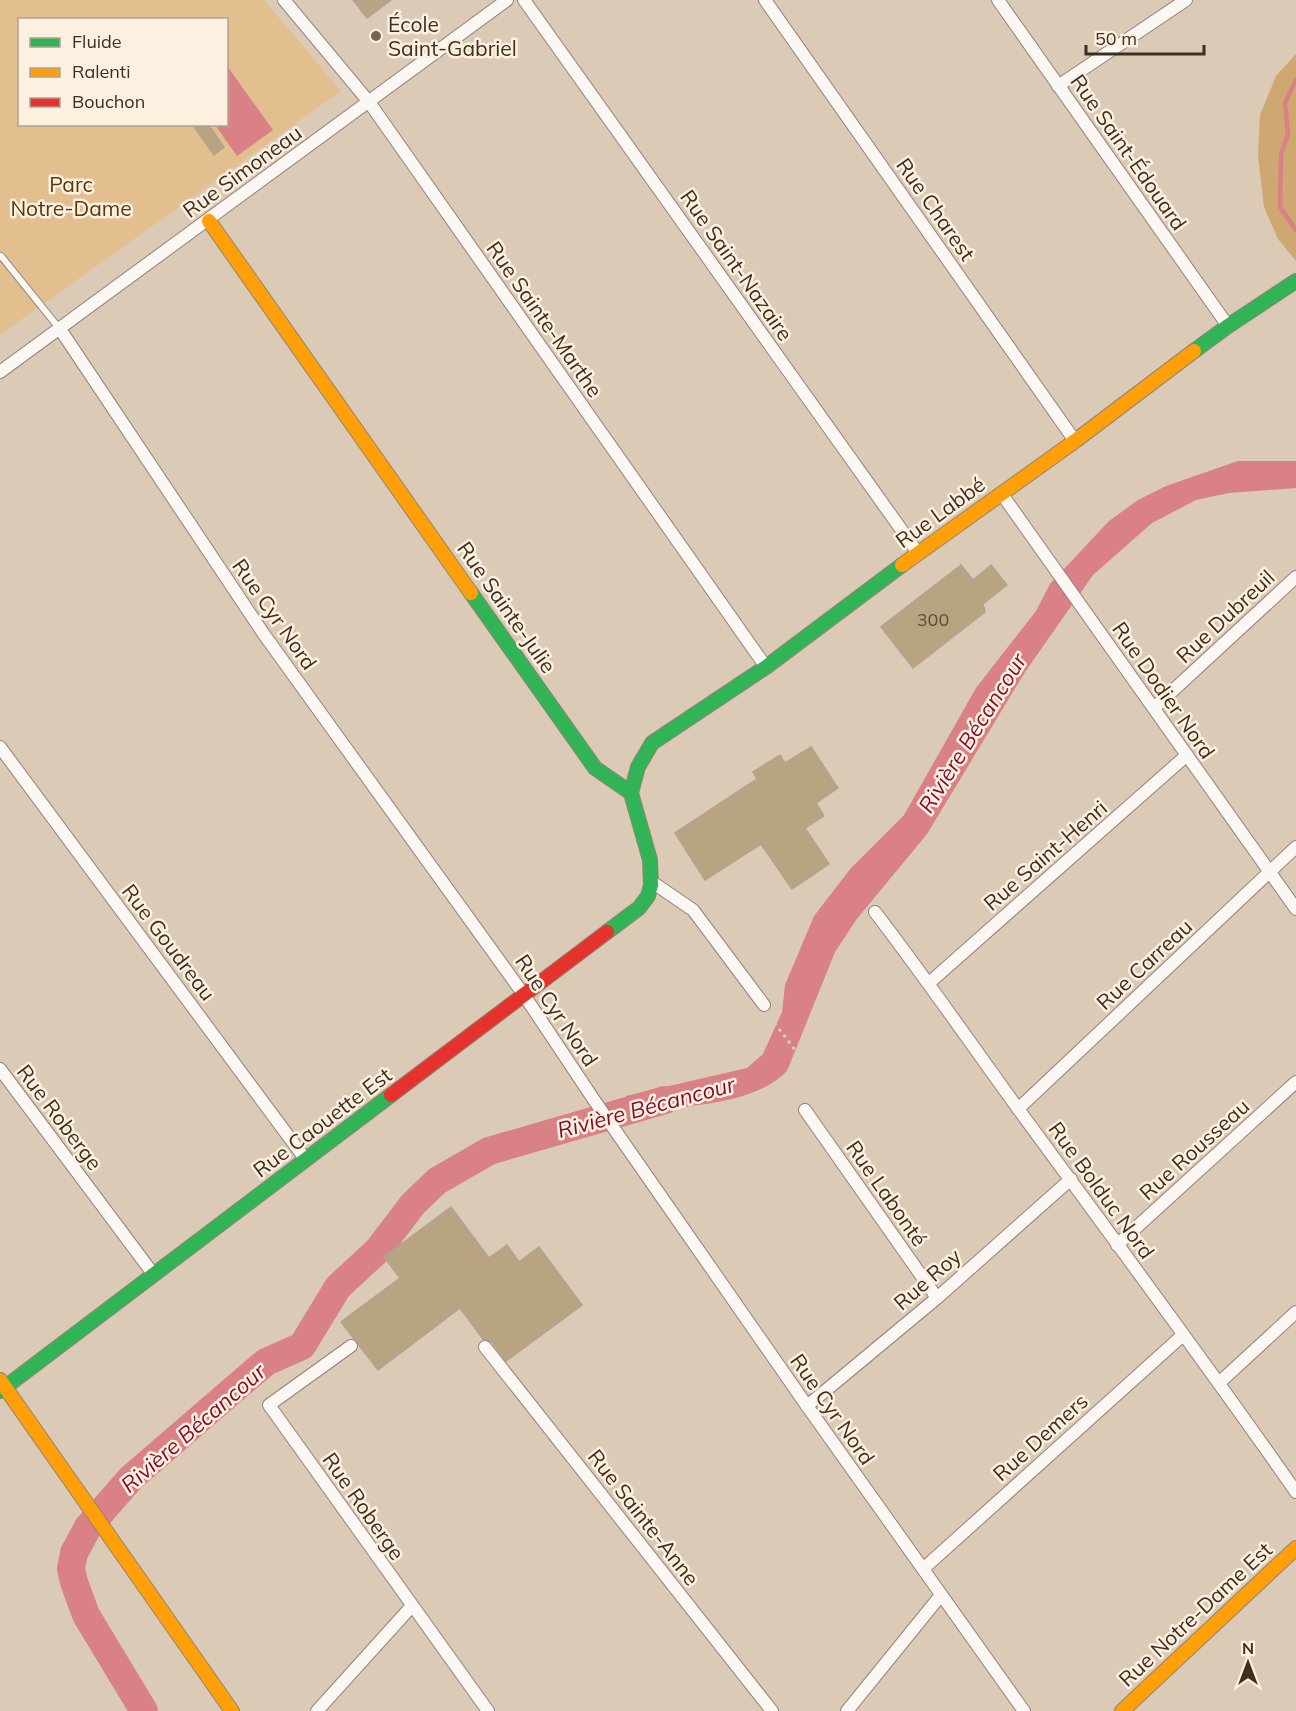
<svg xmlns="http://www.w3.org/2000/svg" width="1296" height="1711" font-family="Mulish,sans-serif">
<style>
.green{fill:#e3bf90;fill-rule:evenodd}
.forest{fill:#cea771}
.water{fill:#d98186}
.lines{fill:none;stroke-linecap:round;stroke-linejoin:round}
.stream{stroke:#d98186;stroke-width:4.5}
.river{stroke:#d98186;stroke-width:28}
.building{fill:#b9a482;stroke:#b1a392;stroke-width:1.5}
.lane-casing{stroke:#928575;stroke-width:8}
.street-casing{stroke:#928575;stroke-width:14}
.fast-casing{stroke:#928575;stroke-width:16}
.slow-casing{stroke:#928575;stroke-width:16}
.jam-casing{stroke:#928575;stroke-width:16}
.path{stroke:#d2cdc7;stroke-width:3;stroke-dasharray:3 4.5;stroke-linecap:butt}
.lane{stroke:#faf7f4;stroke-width:6}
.street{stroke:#faf7f4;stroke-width:12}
.fast{stroke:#30b455;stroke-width:14}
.slow{stroke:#ff9f0a;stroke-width:14}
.jam{stroke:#e5322d;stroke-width:14}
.poi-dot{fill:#736654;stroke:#fdf0e0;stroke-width:2}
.labels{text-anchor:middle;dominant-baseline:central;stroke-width:5;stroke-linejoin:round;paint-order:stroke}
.number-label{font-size:18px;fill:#5a4d38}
.poi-label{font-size:21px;fill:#3b3020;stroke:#fdf0e0;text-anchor:start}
.street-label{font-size:21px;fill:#3b3020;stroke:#fdf0e0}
.park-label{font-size:21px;fill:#573a0c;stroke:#fdf0e0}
.water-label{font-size:22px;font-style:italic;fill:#7e0e2c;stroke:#fdf0e0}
</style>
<rect width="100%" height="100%" fill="#dbcab5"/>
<path class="green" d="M 0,0 L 264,0 L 341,91 L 0,335 ZM 20,20 L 226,20 L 226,124 L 20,124 Z"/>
<path class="forest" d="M 1296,54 L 1296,261 L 1278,239 L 1264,207 L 1258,156 L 1260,115 L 1276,76 Z"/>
<path class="water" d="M 227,66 L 273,130 L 237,156 L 215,125 L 226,124 Z
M 1238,461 L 1296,461 L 1296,488 L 1229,493 L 1196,500 L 1152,523 L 1093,575 L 1025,672 L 927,834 L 856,920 L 835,952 L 787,1071 C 753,1107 674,1107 627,1112 L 626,1096 L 747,1068 L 763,1054 L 782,1012 L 785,985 L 814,916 L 851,868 L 904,815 L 976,688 L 1036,611 L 1050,584 L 1109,521 L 1138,500 L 1166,486 Z"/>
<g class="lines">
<path class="stream" d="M 1296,80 L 1285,103 L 1288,134 L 1281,154 L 1280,207 L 1296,230"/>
<path class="river" d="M 144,1711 L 86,1615 L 74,1582 L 71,1569 L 74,1553 L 88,1527 L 131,1478 L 233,1390 L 266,1362 L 302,1346 L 338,1287 L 378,1250 L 413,1204 L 437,1181 L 489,1151 L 665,1100"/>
</g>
<path class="building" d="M 353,0 L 391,0 L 367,18 Z
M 192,124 L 208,124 L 224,147 L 214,155 Z
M 961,565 L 973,580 L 991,565 L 1007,585 L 983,604 L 985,612 L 913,668 L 881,627 Z
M 811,747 L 838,788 L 816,803 L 824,816 L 805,828 L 829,864 L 792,889 L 761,844 L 705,880 L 675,833 L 757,779 L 753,772 L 780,755 L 785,763 Z
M 451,1207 L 489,1258 L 507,1245 L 519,1262 L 539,1247 L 582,1305 L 506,1361 L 491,1341 L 483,1339 L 460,1308 L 378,1370 L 341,1322 L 400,1278 L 384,1257 Z"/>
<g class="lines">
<g class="lane-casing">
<path id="lane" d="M 1,256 L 59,328"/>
</g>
<g class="street-casing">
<path id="street" d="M 284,0 L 369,102 L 766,667
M 524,0 L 918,553
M 765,0 L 1075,441
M 998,0 L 1228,326
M 1058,86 L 1186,0
M 60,329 L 263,633 L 524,995 L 594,1100 L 807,1406 L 1024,1711
M 0,372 L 507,0
M 1001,493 L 1296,909
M 1154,708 L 1296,577
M 0,747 L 306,1160
M 652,882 L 693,910 L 764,1005
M 875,912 C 925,977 971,1044 1019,1110 C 1112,1237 1206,1363 1296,1492
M 929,983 L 1187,755
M 0,1069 L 154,1275
M 1018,1109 L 1296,847
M 805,1110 L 937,1298
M 1117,1245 L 1296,1082
M 351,1346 L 269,1405 L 488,1711
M 485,1347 L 772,1711
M 1219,1383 L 1296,1312
M 807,1406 L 937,1298 L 1071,1179
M 923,1569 L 1183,1335
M 317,1711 L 411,1607
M 847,1711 L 941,1595"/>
</g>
<g class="fast-casing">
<path id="fast" d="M 1194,351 L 1228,326 L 1296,281
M 471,593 L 595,768 L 631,793 L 650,860 L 651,885 L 648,896 L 639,908 L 607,932
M 631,793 L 638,767 L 652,743 L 766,667 L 902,565
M 0,1391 L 391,1095"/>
</g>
<g class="slow-casing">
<path id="slow" d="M 209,221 L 471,593
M 902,565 L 1075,441 L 1194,351
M 0,1380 L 232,1711
M 1122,1711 L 1296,1548"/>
</g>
<g class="jam-casing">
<path id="jam" d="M 391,1095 L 607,932"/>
</g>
<path class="path" d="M 770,1017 L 798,1054 L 803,1097"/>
<use href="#lane" class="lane"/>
<use href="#street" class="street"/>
<use href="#fast" class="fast"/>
<use href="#slow" class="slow"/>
<use href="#jam" class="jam"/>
</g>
<circle class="poi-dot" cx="376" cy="36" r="6"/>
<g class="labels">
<g class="number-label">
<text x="933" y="619">300</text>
</g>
<g class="poi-label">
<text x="388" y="24">École<tspan x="388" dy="24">Saint-Gabriel</tspan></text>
</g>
<g class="street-label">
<text transform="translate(1129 152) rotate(55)">Rue Saint-Édouard</text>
<text transform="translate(242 171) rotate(-36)">Rue Simoneau</text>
<text transform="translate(936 209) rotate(55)">Rue Charest</text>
<text transform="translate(737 265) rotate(55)">Rue Saint-Nazaire</text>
<text transform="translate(545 319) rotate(55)">Rue Sainte-Marthe</text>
<text transform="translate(940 512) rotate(-36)">Rue Labbé</text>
<text transform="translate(507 607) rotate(55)">Rue Sainte-Julie</text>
<text transform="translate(275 614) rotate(55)">Rue Cyr Nord</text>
<text transform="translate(1225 616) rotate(-43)">Rue Dubreuil</text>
<text transform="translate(1164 690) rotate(55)">Rue Dodier Nord</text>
<text transform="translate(1045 855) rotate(-41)">Rue Saint-Henri</text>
<text transform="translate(169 942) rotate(53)">Rue Goudreau</text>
<text transform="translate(1144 964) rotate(-43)">Rue Carreau</text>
<text transform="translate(557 1010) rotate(56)">Rue Cyr Nord</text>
<text transform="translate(60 1117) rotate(53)">Rue Roberge</text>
<text transform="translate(322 1122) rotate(-37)">Rue Caouette Est</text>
<text transform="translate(1194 1149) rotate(-42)">Rue Rousseau</text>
<text transform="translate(1102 1190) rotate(54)">Rue Bolduc Nord</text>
<text transform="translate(887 1193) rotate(55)">Rue Labonté</text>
<text transform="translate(927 1279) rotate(-41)">Rue Roy</text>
<text transform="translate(833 1409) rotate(55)">Rue Cyr Nord</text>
<text transform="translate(1040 1437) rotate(-42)">Rue Demers</text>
<text transform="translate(364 1506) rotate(55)">Rue Roberge</text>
<text transform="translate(644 1517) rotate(52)">Rue Sainte-Anne</text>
<text transform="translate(1195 1614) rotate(-43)">Rue Notre-Dame Est</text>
</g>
<g class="park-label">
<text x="71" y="184">Parc<tspan x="71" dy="24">Notre-Dame</tspan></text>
</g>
<g class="water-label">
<text transform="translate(972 733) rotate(-58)">Rivière Bécancour</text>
<text transform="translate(646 1107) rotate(-15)">Rivière Bécancour</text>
<text transform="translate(193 1428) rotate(-41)">Rivière Bécancour</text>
</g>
</g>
<rect x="18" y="18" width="210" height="108" fill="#fdf0e0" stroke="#afa393" stroke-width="1.5"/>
<rect x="30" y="38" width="30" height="9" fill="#30b455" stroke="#afa393" stroke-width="1.5"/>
<text x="72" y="48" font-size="18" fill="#3b3020">Fluide</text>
<rect x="30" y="68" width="30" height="9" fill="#ff9f0a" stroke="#afa393" stroke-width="1.5"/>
<text x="72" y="78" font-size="18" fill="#3b3020">Ralenti</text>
<rect x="30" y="98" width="30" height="9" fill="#e5322d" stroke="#afa393" stroke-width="1.5"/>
<text x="72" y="108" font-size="18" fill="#3b3020">Bouchon</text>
<g transform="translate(1248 1663)" stroke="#fdf0e0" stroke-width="4.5" paint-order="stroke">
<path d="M0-4.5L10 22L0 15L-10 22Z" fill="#3b3020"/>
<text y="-9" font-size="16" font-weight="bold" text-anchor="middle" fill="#3b3020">N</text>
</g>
<path d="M1086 45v9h118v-9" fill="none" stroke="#3b3020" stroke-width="3"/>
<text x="1095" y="45" font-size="18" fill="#3b3020" stroke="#fdf0e0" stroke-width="4.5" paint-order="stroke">50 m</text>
</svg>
